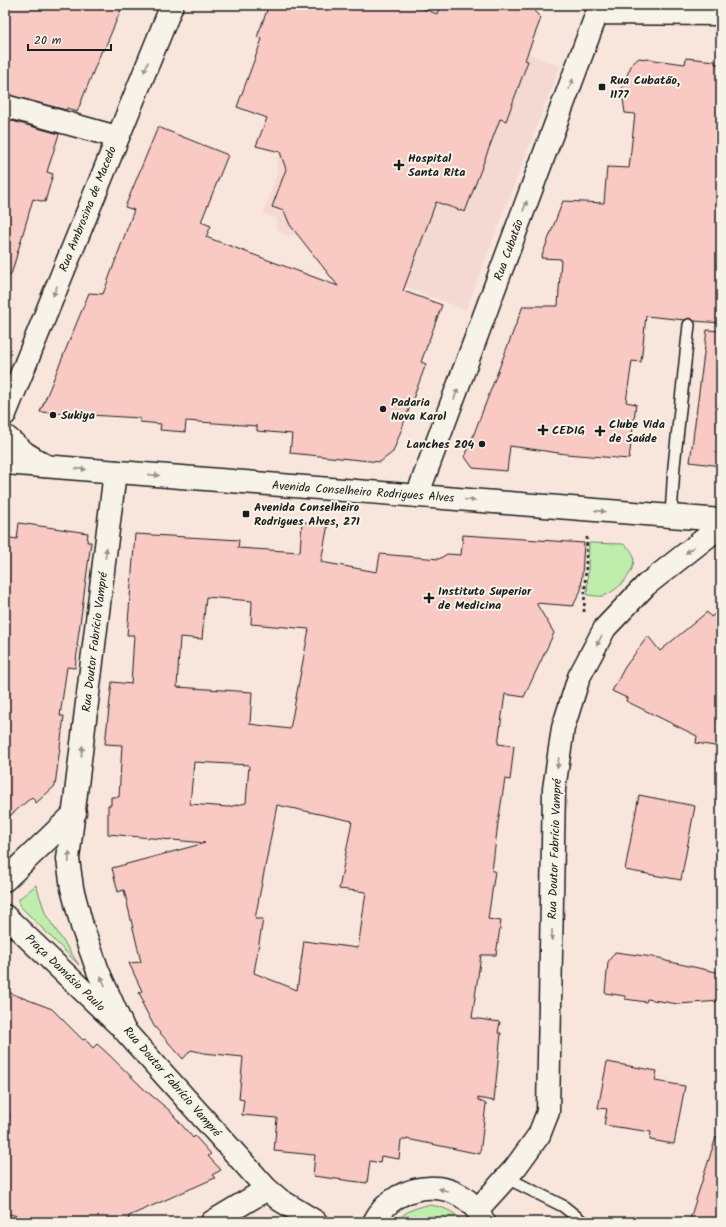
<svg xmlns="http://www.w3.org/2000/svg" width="726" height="1227" font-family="Kalam,sans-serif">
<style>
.built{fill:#f4d9d2}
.green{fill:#bfeeac;stroke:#6e8564}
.building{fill:#f9c9c4;stroke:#1c1c1c;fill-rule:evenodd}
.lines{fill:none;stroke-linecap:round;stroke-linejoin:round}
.service-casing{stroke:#1c1c1c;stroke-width:14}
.minor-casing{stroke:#1c1c1c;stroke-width:25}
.tertiary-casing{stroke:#1c1c1c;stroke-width:25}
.path{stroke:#1c1c1c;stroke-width:2.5;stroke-dasharray:3 3;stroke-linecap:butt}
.service{stroke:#f7f3e8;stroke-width:11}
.minor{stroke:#f7f3e8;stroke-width:22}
.tertiary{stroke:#f7f3e8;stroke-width:22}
.oneway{fill:#94928c}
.poi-dot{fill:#1c1c1c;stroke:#f7f3e8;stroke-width:1.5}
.labels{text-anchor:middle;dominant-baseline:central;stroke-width:4;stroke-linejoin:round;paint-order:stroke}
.poi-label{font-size:12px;font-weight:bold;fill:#1c1c1c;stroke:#f7f3e8;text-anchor:start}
.street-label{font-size:12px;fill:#1c1c1c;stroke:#f7f3e8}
</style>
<rect width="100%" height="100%" fill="#f8e6dd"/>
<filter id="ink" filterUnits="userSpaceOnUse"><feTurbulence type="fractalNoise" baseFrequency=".025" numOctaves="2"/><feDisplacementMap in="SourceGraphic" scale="8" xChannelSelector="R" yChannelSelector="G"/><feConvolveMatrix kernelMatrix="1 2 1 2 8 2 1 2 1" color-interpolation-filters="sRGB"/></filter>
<g filter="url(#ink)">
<path class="built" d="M 409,5 L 560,66 L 466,310 L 344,264 L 320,232 L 285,236 L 276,228 L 276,218 L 263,214 L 277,173 L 277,157 L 288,148 Z"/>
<path class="green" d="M 589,543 L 623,544 C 649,558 622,590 603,596 C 599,597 592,595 587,595 Z
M 36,885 L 46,915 L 79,965 L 19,905 L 19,899 Z
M 427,1205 C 443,1206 453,1211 464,1222 L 396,1222 C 404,1212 414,1208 427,1205 Z"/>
<path class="building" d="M 5,5 L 123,5 L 104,50 L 102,50 L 77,112 L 67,108 L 66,110 L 5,94 Z
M 269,5 L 414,5 L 437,14 L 440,5 L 528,5 L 541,18 L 525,60 L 528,61 L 506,121 L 500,119 L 465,212 L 436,202 L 403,291 L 442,305 L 421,362 L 426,364 L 393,452 L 380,462 L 290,453 L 292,434 L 257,431 L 257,426 L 186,421 L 185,432 L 160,430 L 161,424 L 140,422 L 140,418 L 40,412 L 89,293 L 103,294 L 134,210 L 125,207 L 158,127 L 228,155 L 201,222 L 211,226 L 206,237 L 338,286 L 290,225 L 284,211 L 272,207 L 286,169 L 280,152 L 256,146 L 267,118 L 237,107 L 262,39 L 257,37 Z
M 639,58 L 685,64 L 686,58 L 715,61 L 715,64 L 721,64 L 721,323 L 694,321 L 689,318 L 685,320 L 646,316 L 641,362 L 632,361 L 626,402 L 636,404 L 629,459 L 566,454 L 510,446 L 507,471 L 473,468 L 465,457 L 523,306 L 558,306 L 561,259 L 541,258 L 563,201 L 604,203 L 607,167 L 629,168 L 635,114 L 625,113 L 622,92 L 623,84 L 632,64 Z
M 5,119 L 59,134 L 47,172 L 53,174 L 45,202 L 33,199 L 11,275 L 5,274 Z
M 707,330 L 721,331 L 721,466 L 690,462 Z
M 302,522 L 328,524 L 321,562 L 377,572 L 380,554 L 439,559 L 447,554 L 461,555 L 463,535 L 584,543 L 581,590 L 573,606 L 536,603 L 554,633 L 524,697 L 505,694 L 498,744 L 514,746 L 510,780 L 505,779 L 498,823 L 492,871 L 495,871 L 488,919 L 501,921 L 496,955 L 481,955 L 472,1018 L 500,1022 L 498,1033 L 501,1033 L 494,1101 L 478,1098 L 478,1100 L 486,1104 L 480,1154 L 407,1139 L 407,1140 L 401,1140 L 399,1159 L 381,1156 L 380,1163 L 370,1161 L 367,1183 L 313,1176 L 315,1155 L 274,1151 L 277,1118 L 242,1115 L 244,1100 L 239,1099 L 243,1057 L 204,1053 L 191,1050 L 183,1059 L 154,1026 L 142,1003 L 144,1002 L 139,993 L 142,991 L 129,963 L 141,962 L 124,890 L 118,892 L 112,868 L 205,843 L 108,834 L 108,805 L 111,805 L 111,797 L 119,797 L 122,745 L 105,744 L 112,682 L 131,684 L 134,635 L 127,635 L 135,534 L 239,540 L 238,548 L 300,552 ZM 206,597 L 252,601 L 251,624 L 309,629 L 290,729 L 250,724 L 252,692 L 177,687 L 180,637 L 202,639 ZM 194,762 L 249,765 L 246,803 L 228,807 L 190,804 ZM 277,805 L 352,821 L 339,889 L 366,892 L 358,948 L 304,941 L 297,990 L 254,973 L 263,919 L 255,919 Z
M 19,523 L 88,533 L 87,542 L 91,542 L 77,646 L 78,646 L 75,668 L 67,667 L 60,716 L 64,716 L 55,786 L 36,803 L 32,797 L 5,820 L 5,537 L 17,539 Z
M 721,609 L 721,747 L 696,743 L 697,736 L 626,701 L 627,698 L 612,691 L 625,667 L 648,636 L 660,651 L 707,612 L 711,617 Z
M 639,795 L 695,806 L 681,880 L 625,870 Z
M 615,952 L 660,958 L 666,961 L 721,973 L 721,1001 L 678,1004 L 647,999 L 646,1002 L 625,999 L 625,996 L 605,993 L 608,962 Z
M 5,991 L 52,1009 L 83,1040 L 85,1039 L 93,1048 L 97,1044 L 105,1051 L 145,1090 L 169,1110 L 193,1138 L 195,1136 L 211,1154 L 208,1156 L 221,1170 L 212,1175 L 215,1178 L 129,1216 L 128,1222 L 43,1222 L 5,1213 L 5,1137 L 10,1114 L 5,1113 Z
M 607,1062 L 657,1071 L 655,1081 L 685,1086 L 674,1144 L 650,1140 L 651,1132 L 604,1125 L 607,1109 L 598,1108 Z
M 716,1137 L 721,1137 L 721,1222 L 689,1222 Z"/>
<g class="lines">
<g class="service-casing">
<path id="service" d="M 671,516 L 674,466 L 689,325
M 507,1178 L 563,1206 L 583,1222"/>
</g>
<g class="minor-casing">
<path id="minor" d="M 598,13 L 721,14
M 5,106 L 117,137
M 5,414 L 172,5
M 5,436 L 25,453 L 46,466
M 115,472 L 68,859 L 72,888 L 82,926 L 98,971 L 124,1030 L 267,1189 L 280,1200 L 316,1222
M 417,496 L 600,5
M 5,880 L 75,813
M 5,916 L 118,1024
M 478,1209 L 515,1168 L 539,1135 L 548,1112 L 554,789 L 563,728 L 579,677 L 605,628 L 646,585 L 721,526
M 212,1222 L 267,1189
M 374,1222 C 397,1178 463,1175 484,1222"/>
</g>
<g class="tertiary-casing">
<path id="tertiary" d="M 5,463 L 721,520"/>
</g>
<path class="path" d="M 584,612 L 587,536"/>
<use href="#service" class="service"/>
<use href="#minor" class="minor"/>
<use href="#tertiary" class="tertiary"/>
</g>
<defs><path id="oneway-solid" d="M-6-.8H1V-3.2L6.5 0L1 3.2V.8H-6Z"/></defs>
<g class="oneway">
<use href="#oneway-solid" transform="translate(146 67) rotate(113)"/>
<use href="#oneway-solid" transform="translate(571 84) rotate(-70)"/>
<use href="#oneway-solid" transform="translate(525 206) rotate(-70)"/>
<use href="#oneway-solid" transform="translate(55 291) rotate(112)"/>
<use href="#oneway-solid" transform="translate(456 394) rotate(-70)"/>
<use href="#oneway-solid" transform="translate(81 469) rotate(5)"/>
<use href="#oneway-solid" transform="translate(154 475) rotate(5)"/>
<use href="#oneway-solid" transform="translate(470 500) rotate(5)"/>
<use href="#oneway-solid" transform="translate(600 511) rotate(5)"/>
<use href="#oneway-solid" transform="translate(690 550) rotate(142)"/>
<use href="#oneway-solid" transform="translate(106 553) rotate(-83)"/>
<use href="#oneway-solid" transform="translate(599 641) rotate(118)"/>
<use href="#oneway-solid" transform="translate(82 751) rotate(-83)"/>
<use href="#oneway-solid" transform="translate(558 763) rotate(98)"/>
<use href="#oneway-solid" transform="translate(69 857) rotate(-86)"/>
<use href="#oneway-solid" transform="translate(552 935) rotate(91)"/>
<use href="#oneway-solid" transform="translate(103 981) rotate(-114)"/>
<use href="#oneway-solid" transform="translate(444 1190) rotate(-164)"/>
</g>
</g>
<g class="poi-dot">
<rect x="598" y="83" width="8" height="8" rx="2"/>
<path d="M397 159h4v4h4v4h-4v4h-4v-4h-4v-4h4z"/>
<circle cx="383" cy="409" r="4"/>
<circle cx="53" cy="415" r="4"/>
<path d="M541 424h4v4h4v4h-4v4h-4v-4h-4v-4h4z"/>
<path d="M598 425h4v4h4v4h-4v4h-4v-4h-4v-4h4z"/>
<circle cx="482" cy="444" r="4"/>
<rect x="242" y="510" width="8" height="8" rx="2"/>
<path d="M427 592h4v4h4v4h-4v4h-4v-4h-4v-4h4z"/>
</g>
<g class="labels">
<g class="poi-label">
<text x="610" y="80">Rua Cubatão,<tspan x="610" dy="14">1177</tspan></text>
<text x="408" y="158">Hospital<tspan x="408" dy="14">Santa Rita</tspan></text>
<text x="391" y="402">Padaria<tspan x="391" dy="14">Nova Karol</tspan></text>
<text x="61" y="415">Sukiya</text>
<text x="609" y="424">Clube Vida<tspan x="609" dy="14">de Saúde</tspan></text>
<text x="552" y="430">CEDIG</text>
<text x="474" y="444" text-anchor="end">Lanches 204</text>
<text x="254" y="507">Avenida Conselheiro<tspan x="254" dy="14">Rodrigues Alves, 271</tspan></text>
<text x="438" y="591">Instituto Superior<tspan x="438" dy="14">de Medicina</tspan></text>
</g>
<g class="street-label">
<text transform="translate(88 209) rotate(-68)">Rua Ambrosina de Macedo</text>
<text transform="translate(509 250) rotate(-70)">Rua Cubatão</text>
<text transform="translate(363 492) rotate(4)">Avenida Conselheiro Rodrigues Alves</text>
<text transform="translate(95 642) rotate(-83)">Rua Doutor Fabrício Vampré</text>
<text transform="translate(555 849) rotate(-88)">Rua Doutor Fabrício Vampré</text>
<text transform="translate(65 973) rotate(44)">Praça Damásio Paulo</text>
<text transform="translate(172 1082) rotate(49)">Rua Doutor Fabrício Vampré</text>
</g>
</g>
<rect width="726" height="1227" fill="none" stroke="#f7f3e8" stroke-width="20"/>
<rect x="10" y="10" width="706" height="1207" fill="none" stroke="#1c1c1c" stroke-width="1.5" filter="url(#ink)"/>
<path d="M28 44v6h83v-6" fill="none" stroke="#1c1c1c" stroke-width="2"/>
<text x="34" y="44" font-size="12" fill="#1c1c1c" stroke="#f7f3e8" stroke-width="3" paint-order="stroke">20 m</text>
</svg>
